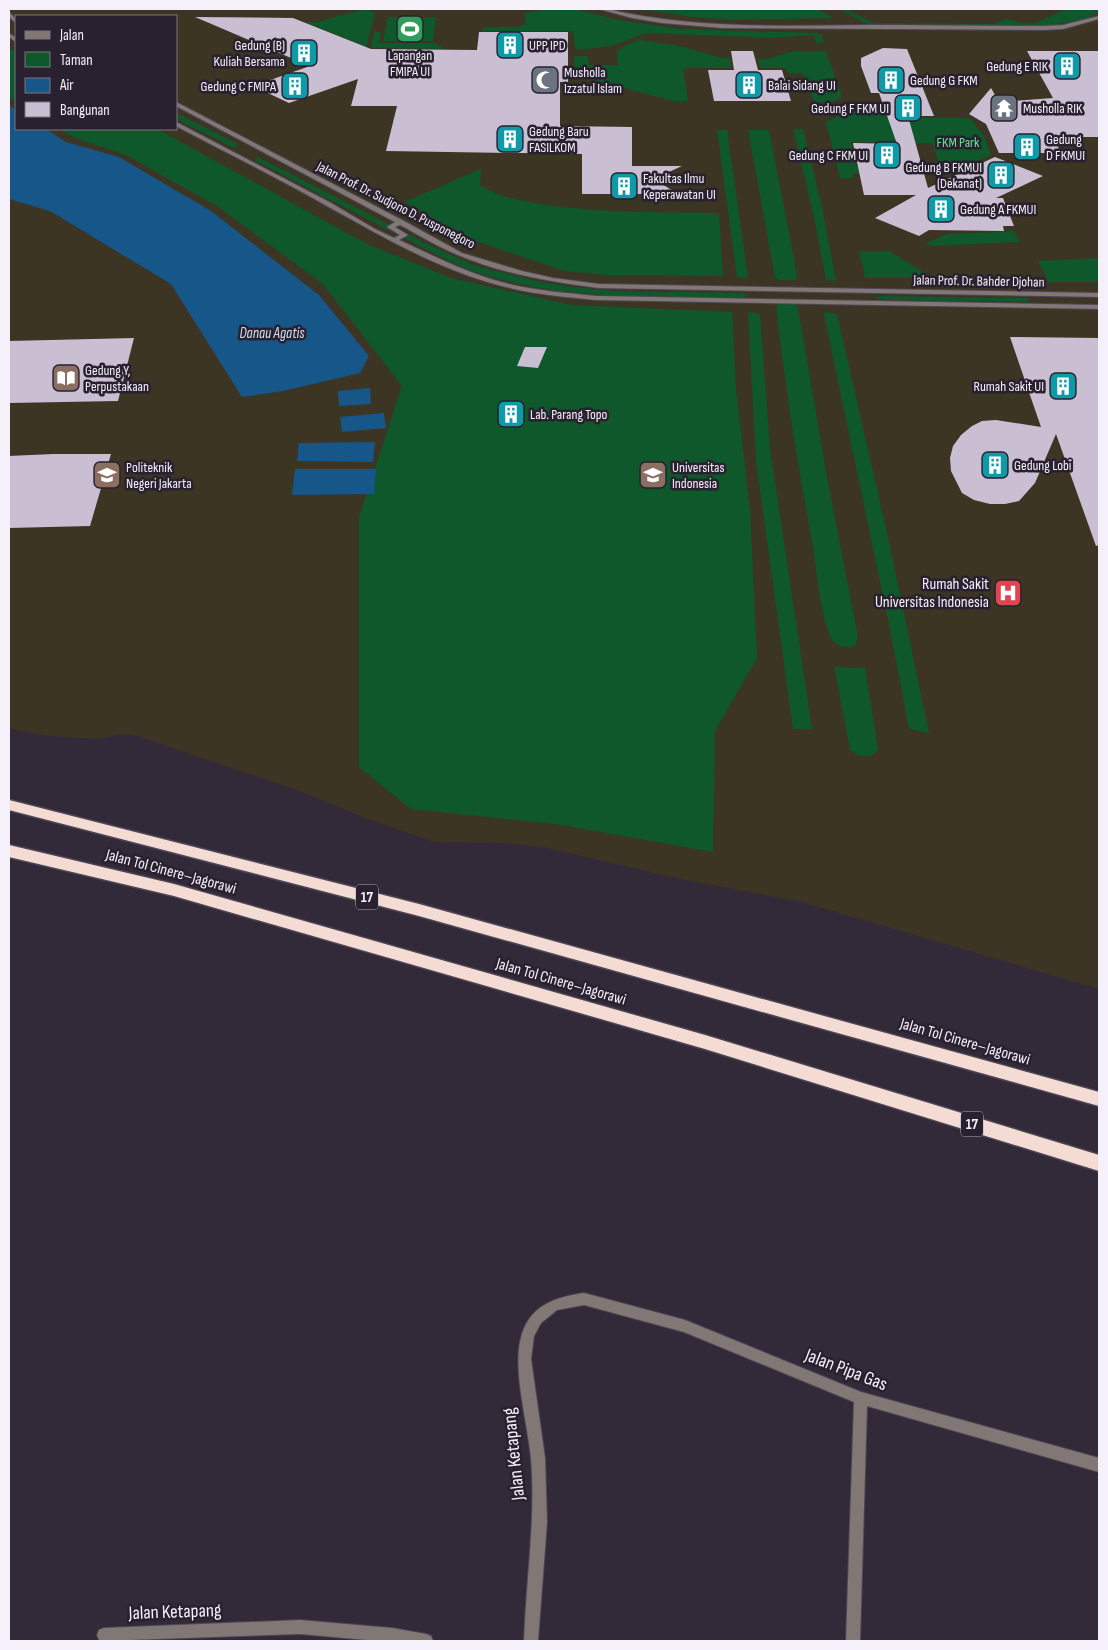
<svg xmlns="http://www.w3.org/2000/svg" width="1108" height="1650" font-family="'Sofia Sans Condensed',sans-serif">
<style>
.education{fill:#3c3524;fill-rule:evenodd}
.green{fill:#0e582c}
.water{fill:#165688}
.building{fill:#cabfd2}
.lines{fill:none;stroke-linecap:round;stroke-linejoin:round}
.street-casing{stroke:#4e4654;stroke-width:2}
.highway-casing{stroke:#4e4654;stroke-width:3}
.street{fill:#817774;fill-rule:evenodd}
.highway{fill:#f4dcd5;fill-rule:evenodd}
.labels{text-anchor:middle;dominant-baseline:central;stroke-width:5;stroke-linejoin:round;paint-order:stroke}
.far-poi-label{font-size:14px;fill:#f6f0fa;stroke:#29212f;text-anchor:start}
.far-park-label{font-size:14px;fill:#6be391;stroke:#29212f}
.far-street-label{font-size:14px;fill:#f6f0fa;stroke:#29212f}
.far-water-label{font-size:15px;font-style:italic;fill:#cee1f3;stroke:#29212f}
.shield{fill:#29212f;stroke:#b8b2bd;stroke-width:1}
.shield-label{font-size:15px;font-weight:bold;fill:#f6f0fa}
.poi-label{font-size:16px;fill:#f6f0fa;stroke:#29212f;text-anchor:end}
.street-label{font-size:16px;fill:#f6f0fa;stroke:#29212f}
.near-street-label{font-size:19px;fill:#f6f0fa;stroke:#29212f}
</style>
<rect width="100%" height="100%" fill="#332a39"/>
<path class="education" d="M 9,9 L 1099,9 L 1099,989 L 802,902 L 681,879 L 543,847 L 506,843 L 435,842 L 371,820 L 289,787 L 137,736 L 123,734 L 102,738 L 81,738 L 49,736 L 9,728 ZM 16,16 L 176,16 L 176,129 L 16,129 Z"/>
<path class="green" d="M 364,9 L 375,13 L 366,47 L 338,53 L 360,44 L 312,25 L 306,27 L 308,21 L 314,23 Z
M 550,9 L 575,9 L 618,20 L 681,29 L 817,33 L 821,34 L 824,43 L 816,43 L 814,35 L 767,38 L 651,33 C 640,34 630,39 620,43 C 605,48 591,49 575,49 L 573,31 L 483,31 L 483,27 L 519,27 L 526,22 L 524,13 Z
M 637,9 L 818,9 L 833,18 L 734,20 L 692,17 Z
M 838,9 L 845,9 L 874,23 L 994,24 L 1006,19 C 1043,30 1036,19 1068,9 C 1077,7 1090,9 1099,9 L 1099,13 L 1082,20 L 1046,26 L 875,24 L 865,23 Z
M 388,17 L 436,17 L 433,41 L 383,41 Z
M 374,32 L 381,32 L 379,43 L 435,43 L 444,49 L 371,48 Z
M 639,40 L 680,46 L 721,58 L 730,58 L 732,68 L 683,68 L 688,101 L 673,101 L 575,75 L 574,56 L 588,56 L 589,65 L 618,65 L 617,52 L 622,47 Z
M 9,48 L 16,52 L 16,102 L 9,97 Z
M 794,51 L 826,51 L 841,93 L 841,98 L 831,102 L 814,102 L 803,73 L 788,73 L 786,68 L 760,68 L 758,59 L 768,59 Z
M 857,105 L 881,105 L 886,117 L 970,118 L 984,136 L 991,155 L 943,175 L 932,143 L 851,142 L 856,166 L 924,167 L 926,173 L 853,173 L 854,178 L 840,178 L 826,122 Z
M 176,113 L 236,143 L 238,146 L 232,147 L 176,119 Z
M 59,129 L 157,129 L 367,244 L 451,278 L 572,305 L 732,312 L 736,389 L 750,510 L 757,658 L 715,731 L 713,852 L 556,824 L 411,809 L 359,767 L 359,517 L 402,386 L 323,284 L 217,206 L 126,155 L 75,138 Z
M 793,129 L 803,129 L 822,207 L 836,281 L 826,280 L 814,217 Z
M 717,130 L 727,130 L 748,278 L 737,277 Z
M 748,130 L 769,130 L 795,264 L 797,278 L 795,280 L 779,280 L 775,278 Z
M 258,157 L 427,244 L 476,266 L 542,282 L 573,287 L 617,291 L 744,293 L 747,296 L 744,297 C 653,297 557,301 470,270 C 442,259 415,243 388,230 C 343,206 298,183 254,160 Z
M 481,169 L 480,185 C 500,198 523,201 546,205 C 603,213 662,212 719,213 L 723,276 L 605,275 L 564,271 L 467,238 L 404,202 Z
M 1014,231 L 1020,242 L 932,246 L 924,244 L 947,234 Z
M 859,251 L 889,251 L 933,278 L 865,278 Z
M 1099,258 L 1099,282 L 1049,282 L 1038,261 Z
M 880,296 L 1026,298 L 1031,300 L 1025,302 L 888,300 L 874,298 Z
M 779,304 L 795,304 L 798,308 L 826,472 L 858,637 L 855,646 C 845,648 835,647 830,636 C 820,612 817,573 813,547 C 798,467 785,387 776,307 Z
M 748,312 L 760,314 L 770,449 L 812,729 L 793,729 L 756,461 Z
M 825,312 L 837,314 L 887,533 L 929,733 L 909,729 L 890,629 L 824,314 Z
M 834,666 L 849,668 L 865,667 L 878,750 L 871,756 L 859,756 L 850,750 Z"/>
<path class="water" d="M 9,105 L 16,110 L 16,129 L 46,129 L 66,142 L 119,157 L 211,211 L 319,295 L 369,356 L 360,373 L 283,391 L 242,397 L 171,284 L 50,211 L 9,199 Z
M 370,388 L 371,404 L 339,406 L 338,391 Z
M 384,413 L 386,428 L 342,432 L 340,417 Z
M 375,442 L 373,462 L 297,461 L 299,443 Z
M 295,469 L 376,469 L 374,494 L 292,495 Z"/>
<path class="building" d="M 195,17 L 293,18 L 371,49 L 477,50 L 479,32 L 568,32 L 568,82 L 560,82 L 560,126 L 632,127 L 632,166 L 682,166 L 654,179 L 678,194 L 582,194 L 582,154 L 386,151 L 397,106 L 351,106 L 358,79 L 289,103 L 253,86 L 310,66 Z
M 883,48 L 907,49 L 934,116 L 908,116 L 928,188 L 995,157 L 1043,176 L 996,198 L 1003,198 L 1014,226 L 1003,226 L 1004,231 L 929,230 L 919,236 L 875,218 L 916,195 L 864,195 L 853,143 L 897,144 L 879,93 L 871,93 L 861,66 L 861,58 Z
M 731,51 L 753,51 L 758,70 L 782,70 L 791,101 L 714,101 L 708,70 L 734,70 Z
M 1027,51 L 1099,51 L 1099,137 L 1053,137 L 1061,153 L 999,153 L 986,124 L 969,114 L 991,88 L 999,102 L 1053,98 Z
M 1010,337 L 1099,338 L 1099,545 L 1096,546 L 1056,434 L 1035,483 L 1019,501 L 1005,504 L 990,504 L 974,500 L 962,493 L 951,471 L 950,458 L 953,446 L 961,435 L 972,426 L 982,421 L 996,420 L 1041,427 Z
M 134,338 L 118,401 L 9,403 L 9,341 Z
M 525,347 L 547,347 L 538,368 L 517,366 Z
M 53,454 L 111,454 L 90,526 L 9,528 L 9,456 Z"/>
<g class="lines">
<g class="street-casing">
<path id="street" d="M 599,9 L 607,9 C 693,29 781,26 868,25 C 926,25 985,26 1043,26 L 1063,25 L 1099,16 L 1099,19 L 1063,29 L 1043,30 L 722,28 L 662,23 L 632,18 Z
M 9,12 L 16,19 L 16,23 L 9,17 Z
M 9,33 L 16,38 L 16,42 L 9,37 Z
M 176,102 L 404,221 L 462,253 L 522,271 L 553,278 L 599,284 L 1099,293 L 1099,297 L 599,288 C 551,282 503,274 458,255 C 438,247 419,235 400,225 L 395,227 L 408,235 L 399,240 C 436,257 473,276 513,285 C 540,291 568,293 596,296 L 1099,305 L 1099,309 L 596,300 C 567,297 538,295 510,288 C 444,273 385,238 327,206 C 278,178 227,153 176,126 L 176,122 L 331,203 L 375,229 L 394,238 L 400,235 L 387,227 L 395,222 L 176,106 Z
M 584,1293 L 685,1320 L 861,1392 L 1099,1458 L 1099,1472 L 867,1406 L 860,1641 L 846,1641 L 854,1402 L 684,1332 L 584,1305 L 557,1310 L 541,1323 L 534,1336 L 531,1359 L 545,1458 L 547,1522 L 538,1641 L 524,1641 C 526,1580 536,1520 531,1459 C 528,1423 511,1367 522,1334 C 531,1305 556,1297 584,1293 Z
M 300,1620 L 392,1628 L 426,1634 L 431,1636 L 433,1641 L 378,1641 L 300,1634 L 101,1641 L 99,1640 L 97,1635 L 99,1630 L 104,1628 Z"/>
</g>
<g class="highway-casing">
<path id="highway" d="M 9,800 L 419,904 L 1099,1092 L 1099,1106 L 419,916 L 9,810 Z
M 9,845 L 174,884 L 705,1035 L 1099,1155 L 1099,1171 L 705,1049 L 174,896 L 9,857 Z"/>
</g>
<use href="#street" class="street"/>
<use href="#highway" class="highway"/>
</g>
<defs>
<g id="stadium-square" transform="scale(1.4375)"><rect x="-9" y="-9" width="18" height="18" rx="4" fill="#2e9e5b" stroke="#29212f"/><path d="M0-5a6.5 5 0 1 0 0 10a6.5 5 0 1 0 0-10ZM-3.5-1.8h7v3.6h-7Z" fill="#fff"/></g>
<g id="building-square" transform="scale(1.4375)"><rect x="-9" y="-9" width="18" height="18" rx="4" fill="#0f9aa8" stroke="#29212f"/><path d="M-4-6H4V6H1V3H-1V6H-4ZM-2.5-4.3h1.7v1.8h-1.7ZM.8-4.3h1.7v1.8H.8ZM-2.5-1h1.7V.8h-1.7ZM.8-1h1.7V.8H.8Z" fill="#fff"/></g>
<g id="mosque-square" transform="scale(1.4375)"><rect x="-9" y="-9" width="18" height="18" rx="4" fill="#6b7280" stroke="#29212f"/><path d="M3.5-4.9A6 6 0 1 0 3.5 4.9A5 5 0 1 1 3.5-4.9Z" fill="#fff"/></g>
<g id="temple-square" transform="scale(1.4375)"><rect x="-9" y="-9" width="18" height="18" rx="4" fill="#6b7280" stroke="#29212f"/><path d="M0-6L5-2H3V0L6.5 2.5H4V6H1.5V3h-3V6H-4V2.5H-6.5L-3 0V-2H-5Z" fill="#fff"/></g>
<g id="library-square" transform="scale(1.4375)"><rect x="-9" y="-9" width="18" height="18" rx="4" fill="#8d6e63" stroke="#29212f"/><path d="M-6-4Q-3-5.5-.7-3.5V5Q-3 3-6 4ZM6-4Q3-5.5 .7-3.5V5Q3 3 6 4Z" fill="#fff"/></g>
<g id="university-square" transform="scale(1.4375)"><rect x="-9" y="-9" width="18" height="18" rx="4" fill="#8d6e63" stroke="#29212f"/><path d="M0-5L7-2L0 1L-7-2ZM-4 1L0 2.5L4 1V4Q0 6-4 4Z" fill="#fff"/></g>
<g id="hospital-square" transform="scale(1.4375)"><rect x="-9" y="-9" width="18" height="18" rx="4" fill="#e0444e" stroke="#29212f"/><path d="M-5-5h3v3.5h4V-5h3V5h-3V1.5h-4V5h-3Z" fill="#fff"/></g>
</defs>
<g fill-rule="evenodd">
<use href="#stadium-square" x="410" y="29"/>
<use href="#building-square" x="510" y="45"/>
<use href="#building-square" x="304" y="53"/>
<use href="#building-square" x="1067" y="66"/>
<use href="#mosque-square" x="545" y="80"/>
<use href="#building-square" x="891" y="80"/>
<use href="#building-square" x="749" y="85"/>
<use href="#building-square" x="295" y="86"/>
<use href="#building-square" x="908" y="108"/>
<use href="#temple-square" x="1004" y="108"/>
<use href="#building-square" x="510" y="139"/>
<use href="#building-square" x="1027" y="147"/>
<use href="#building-square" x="887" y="155"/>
<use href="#building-square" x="1001" y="175"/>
<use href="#building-square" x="624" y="186"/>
<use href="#building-square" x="941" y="209"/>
<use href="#library-square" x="66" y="378"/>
<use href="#building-square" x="1063" y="386"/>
<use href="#building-square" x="511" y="414"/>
<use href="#building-square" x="995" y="465"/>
<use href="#university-square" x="107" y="475"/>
<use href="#university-square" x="653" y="475"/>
<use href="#hospital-square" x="1008" y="593"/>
</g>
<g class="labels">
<g class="far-poi-label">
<text x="285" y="45" text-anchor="end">Gedung (B)<tspan x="285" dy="16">Kuliah Bersama</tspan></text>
<text x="529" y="45">UPP IPD</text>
<text x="410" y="55" text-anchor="middle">Lapangan<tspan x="410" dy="16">FMIPA UI</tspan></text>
<text x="1048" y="66" text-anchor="end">Gedung E RIK</text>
<text x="564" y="72">Musholla<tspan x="564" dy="16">Izzatul Islam</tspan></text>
<text x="910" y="80">Gedung G FKM</text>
<text x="768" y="85">Balai Sidang UI</text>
<text x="276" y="86" text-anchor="end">Gedung C FMIPA</text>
<text x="889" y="108" text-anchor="end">Gedung F FKM UI</text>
<text x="1023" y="108">Musholla RIK</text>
<text x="529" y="131">Gedung Baru<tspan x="529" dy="16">FASILKOM</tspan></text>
<text x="1046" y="139">Gedung<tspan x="1046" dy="16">D FKMUI</tspan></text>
<text x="868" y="155" text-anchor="end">Gedung C FKM UI</text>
<text x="982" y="167" text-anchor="end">Gedung B FKMUI<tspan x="982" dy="16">(Dekanat)</tspan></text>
<text x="643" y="178">Fakultas Ilmu<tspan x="643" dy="16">Keperawatan UI</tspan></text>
<text x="960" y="209">Gedung A FKMUI</text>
<text x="85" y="370">Gedung Y,<tspan x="85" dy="16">Perpustakaan</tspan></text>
<text x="1044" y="386" text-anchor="end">Rumah Sakit UI</text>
<text x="530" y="414">Lab. Parang Topo</text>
<text x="1014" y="465">Gedung Lobi</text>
<text x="126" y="467">Politeknik<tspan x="126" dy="16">Negeri Jakarta</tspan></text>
<text x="672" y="467">Universitas<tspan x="672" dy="16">Indonesia</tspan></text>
</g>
<g class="far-park-label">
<text x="958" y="142">FKM Park</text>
</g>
<g class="far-street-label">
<text transform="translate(396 205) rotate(27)">Jalan Prof. Dr. Sudjono D. Pusponegoro</text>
<text transform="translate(979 281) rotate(1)">Jalan Prof. Dr. Bahder Djohan</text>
</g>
<g class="far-water-label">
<text x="272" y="333">Danau Agatis</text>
</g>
<g class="shield">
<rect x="356" y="884.5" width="22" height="25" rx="4"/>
<rect x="961" y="1111.5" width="22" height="25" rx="4"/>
</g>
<g class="shield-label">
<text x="367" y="897">17</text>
<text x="972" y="1124">17</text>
</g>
<g class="poi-label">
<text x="989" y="584">Rumah Sakit<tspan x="989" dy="18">Universitas Indonesia</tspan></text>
</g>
<g class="street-label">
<text transform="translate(171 872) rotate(15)">Jalan Tol Cinere–Jagorawi</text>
<text transform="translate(561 982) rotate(16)">Jalan Tol Cinere–Jagorawi</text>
<text transform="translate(965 1042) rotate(16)">Jalan Tol Cinere–Jagorawi</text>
</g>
<g class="near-street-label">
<text transform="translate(846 1370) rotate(21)">Jalan Pipa Gas</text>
<text transform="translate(514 1454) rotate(-96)">Jalan Ketapang</text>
<text transform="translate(175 1612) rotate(-2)">Jalan Ketapang</text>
</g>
</g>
<rect width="1108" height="1650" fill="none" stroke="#f6f0fa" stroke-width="20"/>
<rect x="15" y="15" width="162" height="115" fill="#29212f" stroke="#7b7480"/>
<rect x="25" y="31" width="25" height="8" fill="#817774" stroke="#7b7480"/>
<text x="60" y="40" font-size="15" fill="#f6f0fa">Jalan</text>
<rect x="25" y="52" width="25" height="15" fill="#0e582c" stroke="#7b7480"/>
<text x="60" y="65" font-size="15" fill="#f6f0fa">Taman</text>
<rect x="25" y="78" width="25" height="15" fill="#165688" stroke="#7b7480"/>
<text x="60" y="90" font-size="15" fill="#f6f0fa">Air</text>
<rect x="25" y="102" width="25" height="15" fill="#cabfd2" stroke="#7b7480"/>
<text x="60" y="115" font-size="15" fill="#f6f0fa">Bangunan</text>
</svg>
